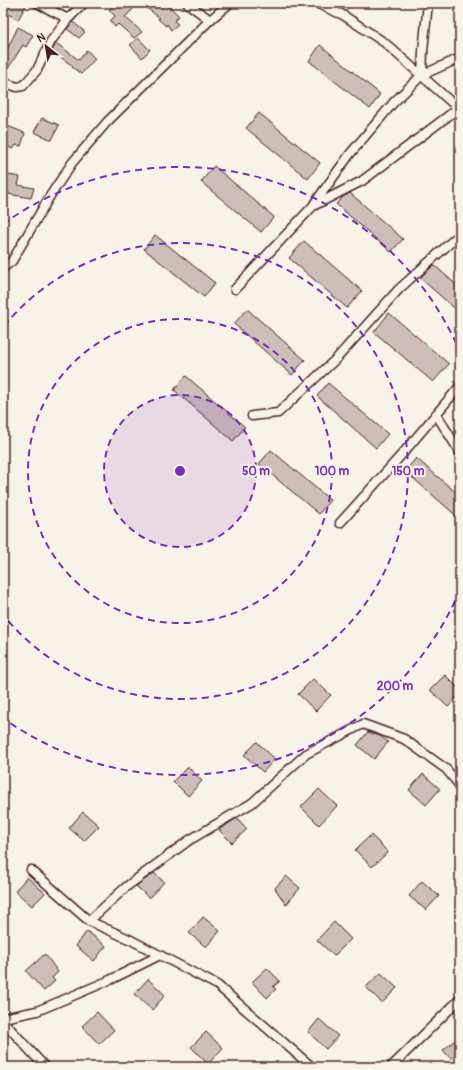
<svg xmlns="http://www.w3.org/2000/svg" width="463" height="1070" font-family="Pangolin,sans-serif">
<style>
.building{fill:#ccbfb9;stroke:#4a1f2b}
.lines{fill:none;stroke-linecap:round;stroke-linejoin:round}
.minor-casing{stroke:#4a1f2b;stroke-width:11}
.minor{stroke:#f7f3e8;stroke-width:8}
.ring{fill:none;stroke:#7b2cbf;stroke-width:2;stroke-dasharray:7 5}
.centre{fill:#7b2cbf;stroke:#f7f3e8;stroke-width:2}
.ring-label{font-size:12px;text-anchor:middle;font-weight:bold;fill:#7b2cbf;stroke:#f7f3e8;stroke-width:4;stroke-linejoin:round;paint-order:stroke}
</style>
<rect width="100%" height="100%" fill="#f7f3e8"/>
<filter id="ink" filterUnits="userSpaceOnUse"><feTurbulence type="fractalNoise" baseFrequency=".025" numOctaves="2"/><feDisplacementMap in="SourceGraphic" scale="8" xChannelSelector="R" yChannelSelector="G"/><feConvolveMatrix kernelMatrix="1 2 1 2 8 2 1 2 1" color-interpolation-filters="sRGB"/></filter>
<g filter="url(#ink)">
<path class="building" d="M 3,3 L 27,3 L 18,20 L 3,11 Z
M 116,3 L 139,3 L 125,17 L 142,32 L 134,38 L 118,24 L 115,27 L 110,21 L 115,16 L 109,10 Z
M 140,3 L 166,3 L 179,16 L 174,21 L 178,24 L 171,30 L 167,24 L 166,26 L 158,19 L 160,18 Z
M 73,22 L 85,32 L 79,38 L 67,29 Z
M 18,27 L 33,35 L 26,47 L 23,45 L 9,67 L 3,63 L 3,58 Z
M 138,38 L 150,50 L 142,58 L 130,45 Z
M 56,43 L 79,60 L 87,50 L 95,59 L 81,74 L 72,67 L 73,66 L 52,51 Z
M 320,45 L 380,94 L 370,109 L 309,61 Z
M 259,113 L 320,163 L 308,179 L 246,128 Z
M 42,118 L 59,125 L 52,140 L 34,132 Z
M 5,125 L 25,133 L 21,146 L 16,145 L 13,149 L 3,145 L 3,130 Z
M 214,166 L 274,217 L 261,232 L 201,182 Z
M 3,174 L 20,177 L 18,185 L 34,188 L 31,198 L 8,194 L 8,192 L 3,192 Z
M 350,193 L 403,239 L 391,252 L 336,204 L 343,197 Z
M 155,235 L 215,283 L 204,297 L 144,249 Z
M 304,241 L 362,291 L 347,308 L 289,258 Z
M 434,265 L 460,288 L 460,313 L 420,278 Z
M 247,309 L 305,360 L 292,375 L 234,324 Z
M 389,313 L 449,364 L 433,382 L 374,332 Z
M 186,376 L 245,427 L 233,441 L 174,390 Z
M 328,383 L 388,434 L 376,448 L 317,396 Z
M 271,450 L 330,500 L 319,514 L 259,464 Z
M 416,458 L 460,496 L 460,519 L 405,471 Z
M 445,675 L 460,690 L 460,694 L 448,707 L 430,690 Z
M 313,679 L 331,695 L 316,711 L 298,694 Z
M 368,732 L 380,736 L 388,742 L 374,759 L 357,745 Z
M 257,742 L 275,759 L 263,772 L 244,755 Z
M 188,767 L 202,781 L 188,796 L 173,781 Z
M 423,774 L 440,789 L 426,805 L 409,790 Z
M 319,789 L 337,806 L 319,825 L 301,807 Z
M 83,812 L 99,826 L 84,841 L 69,828 Z
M 237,818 L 247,829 L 232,843 L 219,830 Z
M 371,835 L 388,852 L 372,867 L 355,850 Z
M 154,873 L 164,882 L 149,898 L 136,886 Z
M 286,876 L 300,888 L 286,905 L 275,888 Z
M 27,877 L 45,893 L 32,906 L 15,891 Z
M 422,881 L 439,896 L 426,910 L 409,896 Z
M 203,917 L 220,931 L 206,947 L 189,933 Z
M 334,922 L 351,939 L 334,956 L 317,940 Z
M 87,931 L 106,946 L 94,961 L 76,946 Z
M 45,954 L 58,972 L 52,978 L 55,981 L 44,991 L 26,971 Z
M 267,968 L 280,981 L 273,987 L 276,989 L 267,998 L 252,982 Z
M 381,973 L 397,988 L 382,1003 L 366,987 Z
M 148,979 L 165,995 L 152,1010 L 134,994 Z
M 97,1012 L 114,1030 L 99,1044 L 82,1026 Z
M 319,1019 L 338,1036 L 326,1049 L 308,1032 Z
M 206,1032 L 223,1048 L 208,1064 L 191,1047 Z
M 455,1040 L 460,1046 L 460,1051 L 451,1059 L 443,1050 Z"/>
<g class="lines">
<g class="minor-casing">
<path id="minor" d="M 37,3 L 68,19
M 187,3 L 210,20
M 316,3 L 343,15 L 385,43 L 460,110
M 422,75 L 460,58
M 3,82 L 17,87 L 23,86 L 37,70 L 51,41 L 68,19 L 84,3
M 314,204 L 350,154 L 394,102 L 422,75 L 423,51 L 428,3
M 3,268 L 12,261 L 50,196 L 72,163 L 107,122 L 210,20 L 230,3
M 235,289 L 313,206 L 362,181 L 460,107
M 436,414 L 460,452
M 252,416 L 278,413 L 337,358 L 399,289 L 460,234
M 340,523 L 404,452 L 460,386
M 31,870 L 89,921 L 131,940 L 217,985 L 312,1067
M 89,921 L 126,887 L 188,841 L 252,803 L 306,754 L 363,724 L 404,739 L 446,769 L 460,786
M 3,1018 L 37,1011 L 110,980 L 160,955
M 3,1021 L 45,1067
M 391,1067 L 460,999"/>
</g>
<use href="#minor" class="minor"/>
</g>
</g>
<circle cx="180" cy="471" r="76" fill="#7b2cbf" fill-opacity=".12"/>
<g class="ring">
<circle cx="180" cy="471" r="76"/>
<circle cx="180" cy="471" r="152"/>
<path d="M4 326A228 228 0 1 1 4 616"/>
<path d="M460 590A304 304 0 0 1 3 718M3 224A304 304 0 0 1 460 352"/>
</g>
<circle cx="180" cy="471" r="6" class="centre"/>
<g class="ring-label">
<text x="256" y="475">50 m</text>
<text x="332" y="475">100 m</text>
<text x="408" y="475">150 m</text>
<text x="395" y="690">200 m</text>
</g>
<rect width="463" height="1070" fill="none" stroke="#f7f3e8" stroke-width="16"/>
<rect x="8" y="8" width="447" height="1054" fill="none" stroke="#4a1f2b" stroke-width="1.5" filter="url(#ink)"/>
<g transform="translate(46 46) rotate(330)" stroke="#f7f3e8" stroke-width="3" paint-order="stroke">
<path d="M0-3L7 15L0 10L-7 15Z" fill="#4a1f2b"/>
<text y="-6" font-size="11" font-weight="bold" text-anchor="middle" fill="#4a1f2b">N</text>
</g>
</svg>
